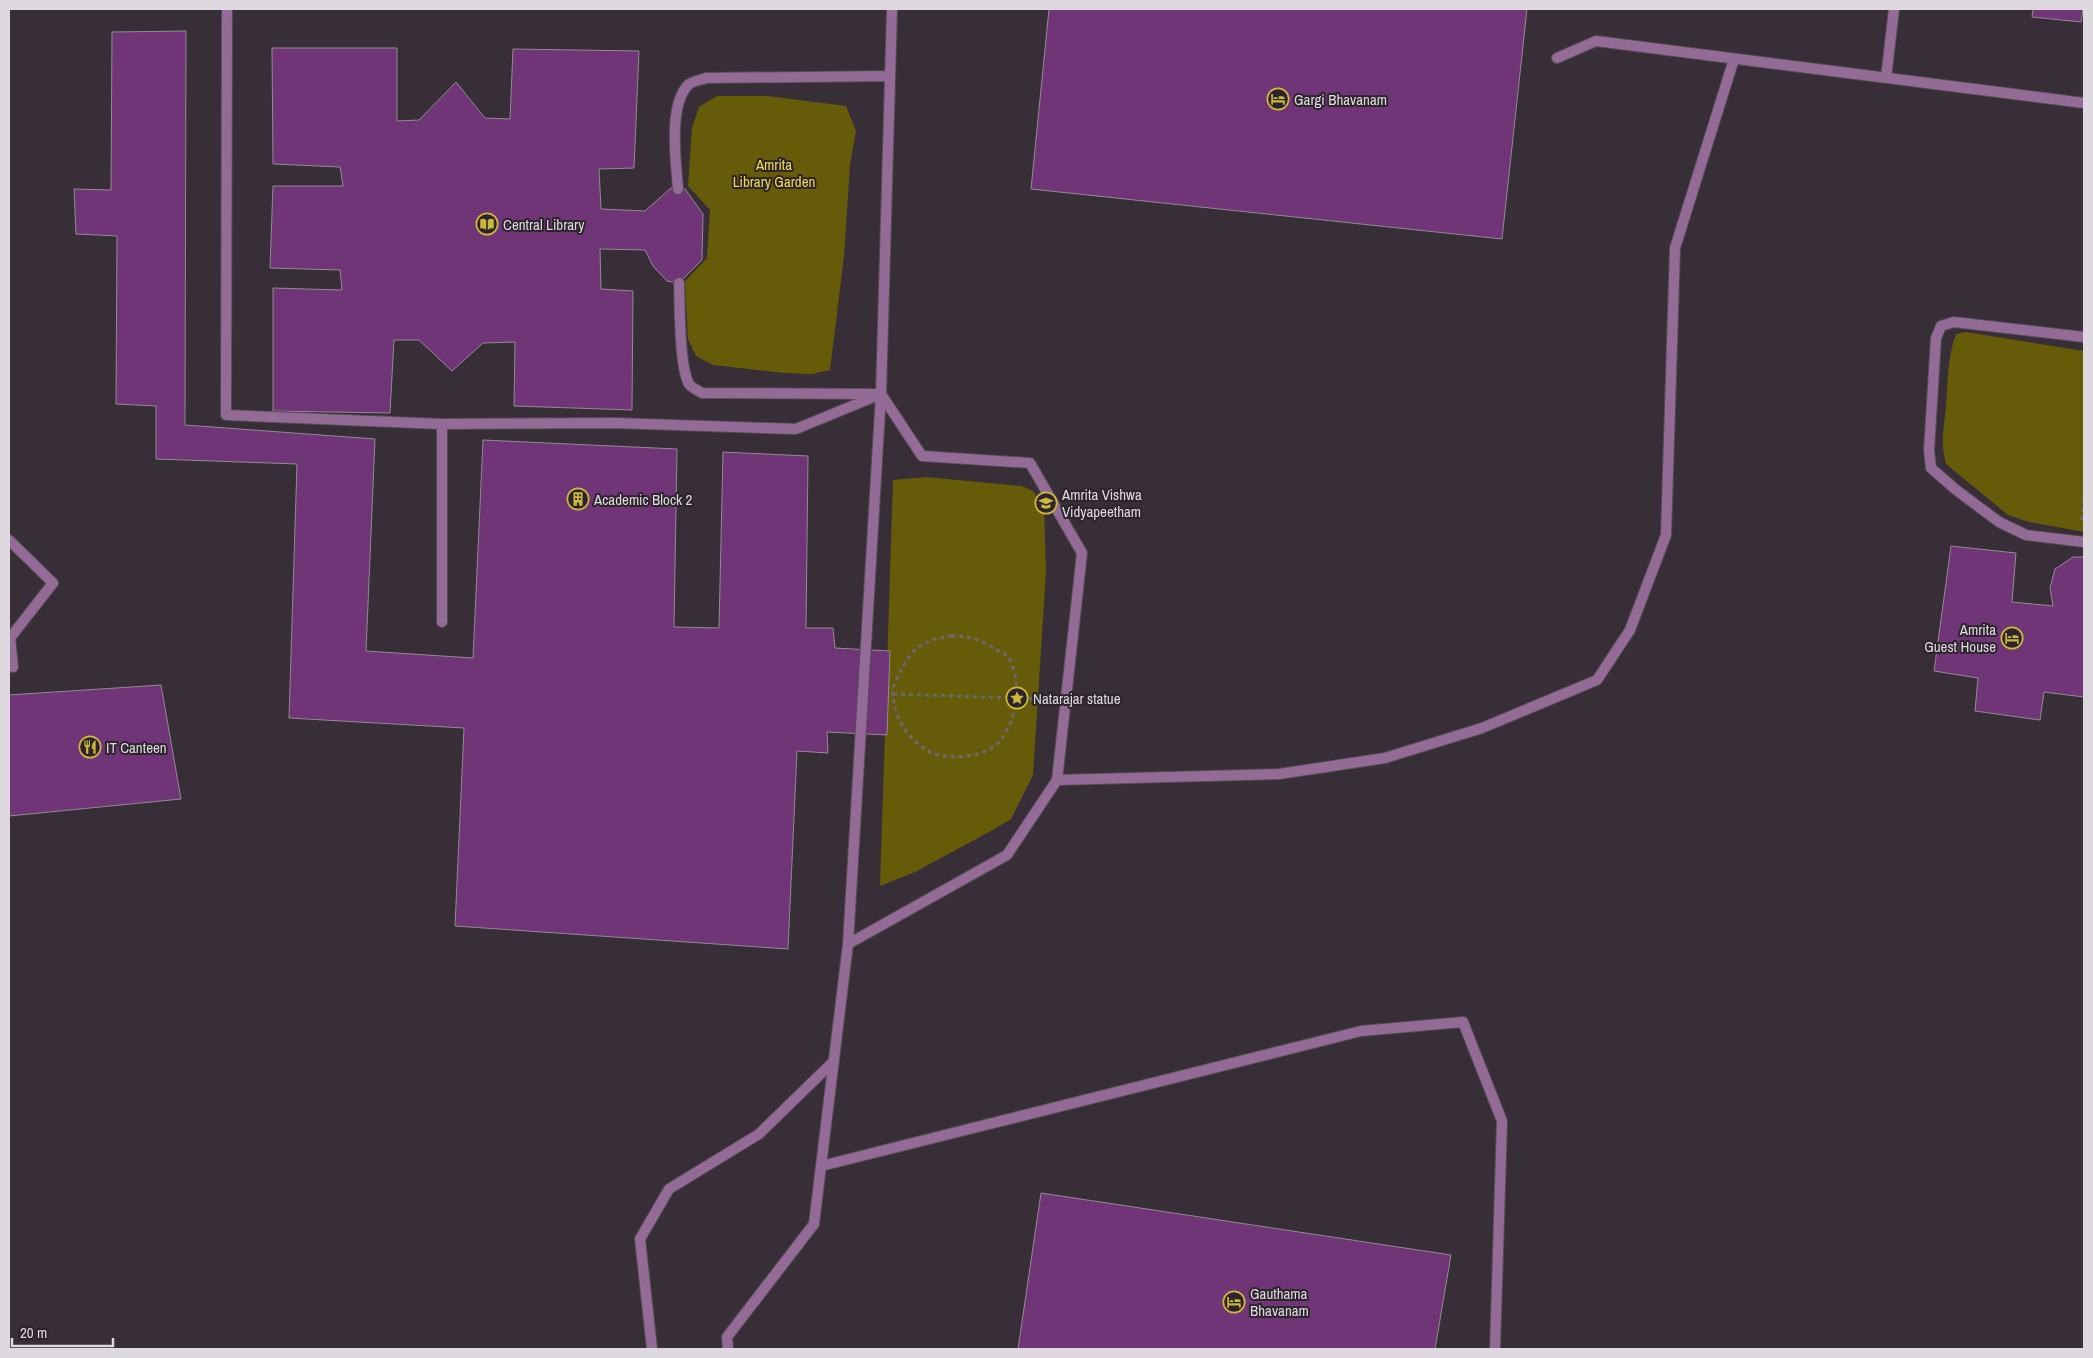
<svg xmlns="http://www.w3.org/2000/svg" width="2093" height="1358" font-family="'Archivo Narrow',sans-serif">
<style>
.green{fill:#665b08}
.building{fill:#703576;stroke:#948a95}
.lines{fill:none;stroke-linecap:round;stroke-linejoin:round}
.minor-casing{stroke:#554d55;stroke-width:12}
.path{stroke:#6e676f;stroke-width:3;stroke-dasharray:4 4;stroke-linecap:butt}
.minor{stroke:#946b97;stroke-width:10}
.labels{text-anchor:middle;dominant-baseline:central;stroke-width:4;stroke-linejoin:round;paint-order:stroke}
.poi-label{font-size:15px;fill:#ded9df;stroke:#2d242d;text-anchor:start}
.park-label{font-size:15px;fill:#edd953;stroke:#2d242d}
</style>
<rect width="100%" height="100%" fill="#372e37"/>
<path class="green" d="M 717,96 L 768,96 L 846,106 L 856,131 L 850,165 L 844,256 L 830,370 L 812,374 L 784,373 L 713,365 L 696,356 L 688,339 L 685,281 L 707,258 L 710,210 L 688,186 L 692,128 L 699,107 Z
M 1966,332 L 2084,351 L 2084,532 L 2029,522 L 2008,515 L 1946,464 C 1940,441 1944,429 1946,406 C 1948,382 1947,358 1956,334 Z
M 926,477 L 1022,486 L 1033,491 L 1044,508 L 1046,572 L 1033,775 L 1011,819 L 991,831 L 915,872 L 880,886 L 893,480 Z"/>
<path class="building" d="M 1049,9 L 1527,9 L 1502,239 L 1031,189 Z
M 2033,9 L 2083,9 L 2081,22 L 2032,17 Z
M 186,31 L 185,425 L 375,439 L 366,651 L 473,658 L 483,440 L 677,449 L 674,627 L 719,628 L 723,452 L 808,456 L 806,628 L 833,628 L 835,648 L 890,651 L 887,735 L 827,732 L 828,753 L 797,751 L 788,949 L 455,926 L 464,728 L 289,718 L 297,464 L 156,459 L 156,406 L 116,404 L 117,236 L 76,234 L 74,189 L 111,190 L 112,32 Z
M 272,48 L 397,48 L 397,121 L 419,120 L 456,82 L 485,118 L 510,119 L 513,49 L 639,51 L 634,168 L 599,169 L 601,209 L 645,211 L 671,188 L 685,189 L 703,214 L 702,260 L 679,283 L 667,281 L 653,266 L 645,250 L 600,249 L 601,289 L 633,291 L 632,410 L 514,406 L 515,342 L 483,343 L 452,371 L 419,340 L 394,340 L 390,413 L 273,411 L 273,288 L 342,290 L 340,270 L 270,268 L 273,186 L 343,186 L 340,167 L 273,164 Z
M 1951,546 L 2016,553 L 2012,602 L 2053,606 L 2050,588 L 2055,569 L 2073,557 L 2084,557 L 2084,697 L 2044,692 L 2040,720 L 1975,711 L 1978,678 L 1934,671 Z
M 161,685 L 181,799 L 9,816 L 9,695 Z
M 1041,1193 L 1451,1255 L 1435,1349 L 1018,1349 Z"/>
<g class="lines">
<g class="minor-casing">
<path id="minor" d="M 227,9 L 226,415 L 442,424
M 1557,58 L 1596,41 L 2084,103
M 1886,78 L 1894,9
M 678,189 C 676,162 668,106 688,85 C 692,81 701,80 706,78 L 890,76
M 679,283 C 680,305 679,366 689,384 C 692,388 697,390 702,393 L 875,394
M 2084,337 L 1954,322 L 1941,326 L 1936,338 L 1929,450 L 1931,468 L 1955,489 L 1999,522 L 2026,535 L 2084,542
M 881,394 L 922,456 L 1030,463 L 1082,553 L 1057,780 L 1007,855 L 848,944 L 821,1166 L 1361,1031 L 1463,1022 L 1502,1121 L 1495,1349
M 9,540 L 53,583 L 10,638 L 13,667
M 442,622 L 442,424 L 615,423 L 796,429 L 881,394 L 892,9
M 1057,780 L 1279,774 L 1385,758 L 1482,728 L 1597,680 L 1630,630 L 1666,535 L 1675,248 L 1734,59
M 848,944 L 881,394
M 652,1349 L 640,1239 L 669,1189 L 759,1134 L 834,1061
M 728,1349 L 727,1337 L 814,1224 L 821,1166"/>
</g>
<path class="path" d="M 2082,520 L 2084,500
M 951,636 C 969,636 979,639 994,648 C 998,651 1004,653 1007,656 C 1025,679 1016,735 990,749 C 980,755 965,757 953,757 C 943,756 933,755 925,749 C 906,736 895,718 893,695 C 892,687 897,678 901,670 C 913,646 925,640 951,636 Z
M 893,694 L 1045,699"/>
<use href="#minor" class="minor"/>
</g>
<defs>
<g id="hotel-ring" transform="scale(1.125)"><circle r="9.5" fill="#2d242d" stroke="#ccb939" stroke-width="1.5"/><path d="M-6-4.5h1.5V1H6V5H4.5V3h-9V5H-6ZM-4 0a1.8 1.8 0 1 1 3.6 0ZM.5 0V-2.5h3Q6-2.5 6 0Z" fill="#ccb939"/></g>
<g id="library-ring" transform="scale(1.125)"><circle r="9.5" fill="#2d242d" stroke="#ccb939" stroke-width="1.5"/><path d="M-6-4Q-3-5.5-.7-3.5V5Q-3 3-6 4ZM6-4Q3-5.5 .7-3.5V5Q3 3 6 4Z" fill="#ccb939"/></g>
<g id="building-ring" transform="scale(1.125)"><circle r="9.5" fill="#2d242d" stroke="#ccb939" stroke-width="1.5"/><path d="M-4-6H4V6H1V3H-1V6H-4ZM-2.5-4.3h1.7v1.8h-1.7ZM.8-4.3h1.7v1.8H.8ZM-2.5-1h1.7V.8h-1.7ZM.8-1h1.7V.8H.8Z" fill="#ccb939"/></g>
<g id="university-ring" transform="scale(1.125)"><circle r="9.5" fill="#2d242d" stroke="#ccb939" stroke-width="1.5"/><path d="M0-5L7-2L0 1L-7-2ZM-4 1L0 2.5L4 1V4Q0 6-4 4Z" fill="#ccb939"/></g>
<g id="sight-ring" transform="scale(1.125)"><circle r="9.5" fill="#2d242d" stroke="#ccb939" stroke-width="1.5"/><path d="M0-6L1.8-2.2L6-1.7L2.9 1.2L3.7 5.4L0 3.3L-3.7 5.4L-2.9 1.2L-6-1.7L-1.8-2.2Z" fill="#ccb939"/></g>
<g id="restaurant-ring" transform="scale(1.125)"><circle r="9.5" fill="#2d242d" stroke="#ccb939" stroke-width="1.5"/><path d="M-5-6h1v4h1v-4h1v4h1v-4h1v5L-1.5 .5V6h-2V.5L-5-1ZM5-6V6H3V1.5H1.5Q1.5-4 5-6Z" fill="#ccb939"/></g>
</defs>
<g fill-rule="evenodd">
<use href="#hotel-ring" x="1278" y="99"/>
<use href="#library-ring" x="487" y="224"/>
<use href="#building-ring" x="578" y="499"/>
<use href="#university-ring" x="1046" y="503"/>
<use href="#hotel-ring" x="2012" y="638"/>
<use href="#sight-ring" x="1017" y="698"/>
<use href="#restaurant-ring" x="90" y="747"/>
<use href="#hotel-ring" x="1234" y="1302"/>
</g>
<g class="labels">
<g class="poi-label">
<text x="1294" y="99">Gargi Bhavanam</text>
<text x="503" y="224">Central Library</text>
<text x="1062" y="494">Amrita Vishwa<tspan x="1062" dy="17">Vidyapeetham</tspan></text>
<text x="594" y="499">Academic Block 2</text>
<text x="1996" y="629" text-anchor="end">Amrita<tspan x="1996" dy="17">Guest House</tspan></text>
<text x="1033" y="698">Natarajar statue</text>
<text x="106" y="747">IT Canteen</text>
<text x="1250" y="1293">Gauthama<tspan x="1250" dy="17">Bhavanam</tspan></text>
</g>
<g class="park-label">
<text x="774" y="164">Amrita<tspan x="774" dy="17">Library Garden</tspan></text>
</g>
</g>
<rect width="2093" height="1358" fill="none" stroke="#ded9df" stroke-width="20"/>
<path d="M12 1338v8h101v-8" fill="none" stroke="#ded9df" stroke-width="2.5"/>
<text x="20" y="1338" font-size="15" fill="#ded9df" stroke="#2d242d" stroke-width="4" paint-order="stroke">20 m</text>
</svg>
